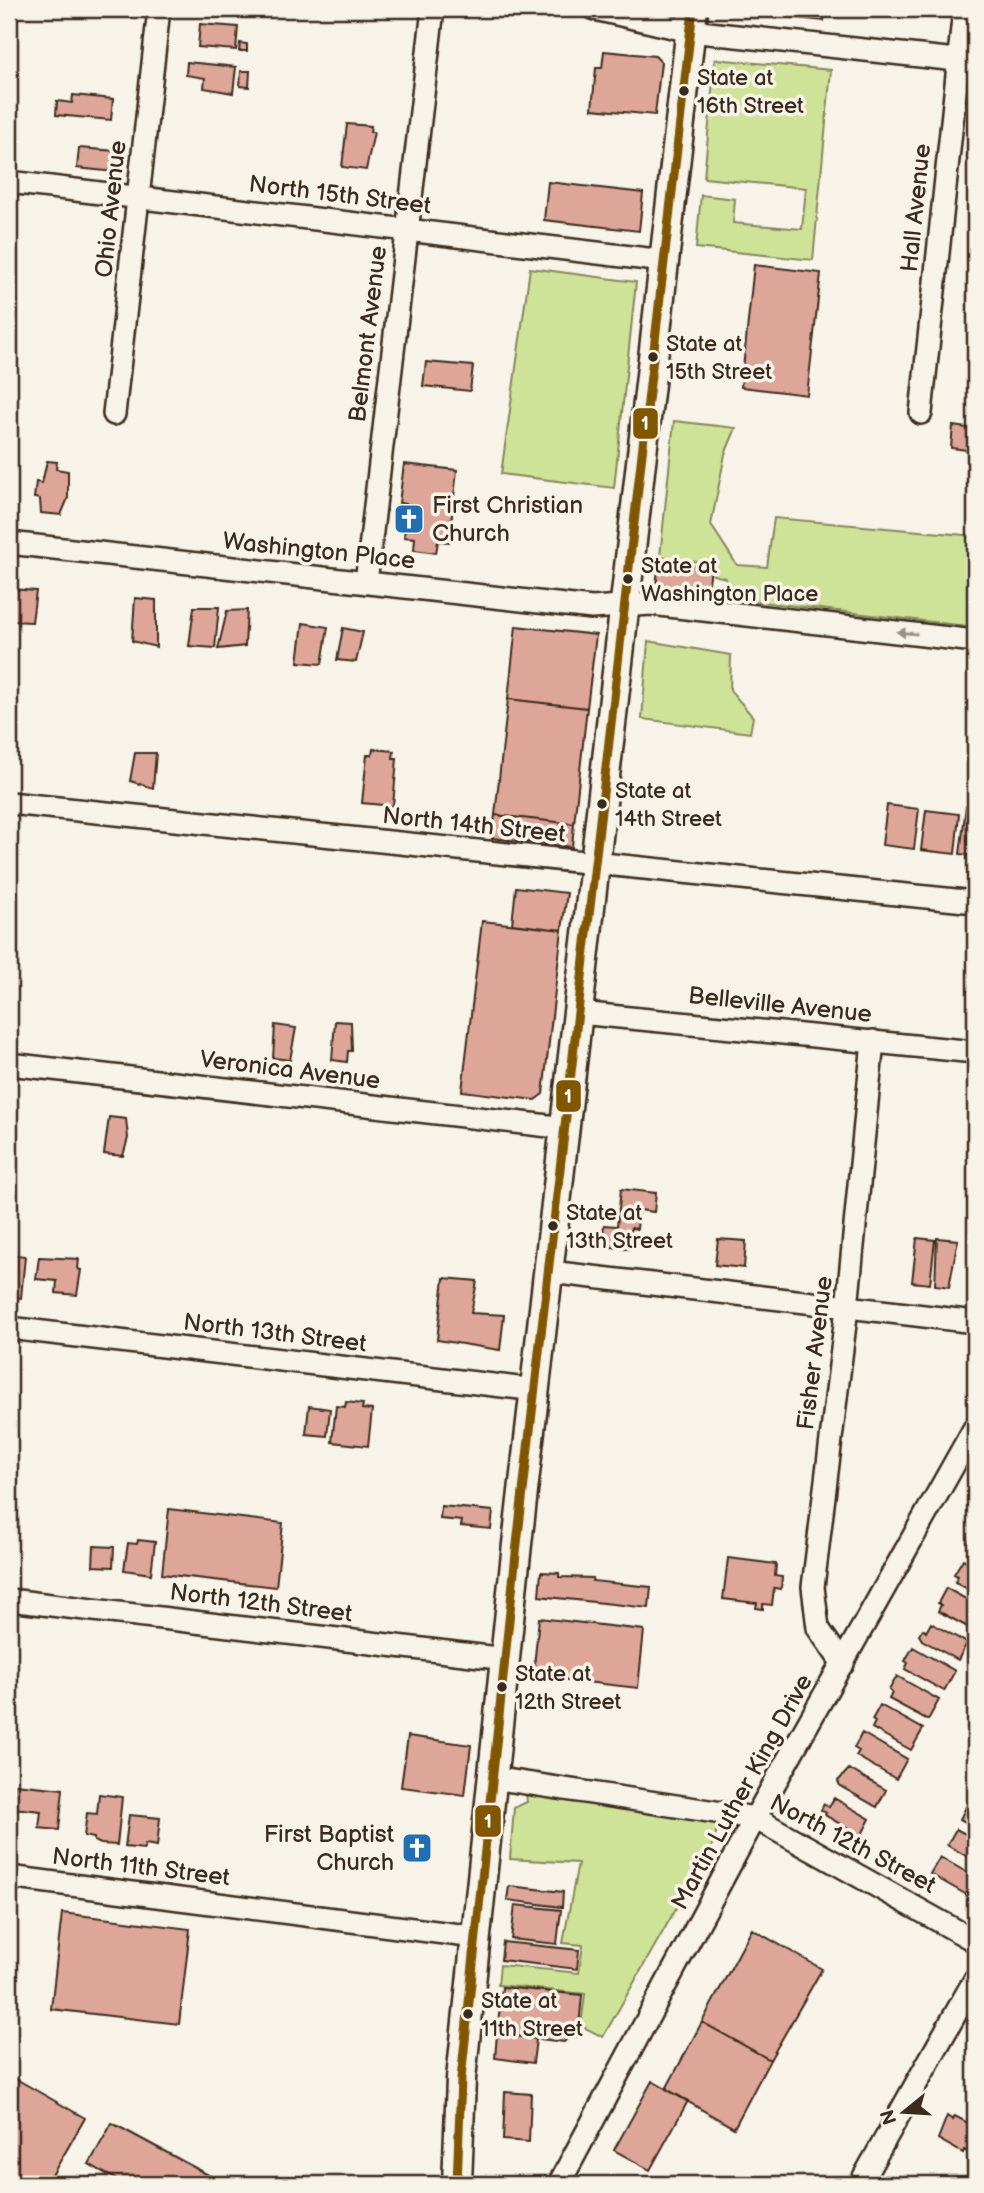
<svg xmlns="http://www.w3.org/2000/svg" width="984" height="2193" font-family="'Balsamiq Sans',sans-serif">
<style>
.green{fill:#cfe398;stroke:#85865b;stroke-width:2}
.building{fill:#dea698;stroke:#3b2a1e;stroke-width:2}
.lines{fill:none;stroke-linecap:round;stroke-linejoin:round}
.minor-casing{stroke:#3b2a1e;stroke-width:26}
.major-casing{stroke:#3b2a1e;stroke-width:33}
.minor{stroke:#f7f3e8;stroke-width:21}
.major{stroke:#f7f3e8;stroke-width:28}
.bus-1-casing{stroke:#f7f3e8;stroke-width:14}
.bus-1{stroke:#815601;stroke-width:9}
.oneway{fill:#998e83}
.bus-dot{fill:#3b2a1e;stroke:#f7f3e8;stroke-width:2.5}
.labels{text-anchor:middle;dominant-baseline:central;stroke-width:7;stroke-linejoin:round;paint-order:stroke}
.bus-label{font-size:22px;fill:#3b2a1e;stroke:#f7f3e8;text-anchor:start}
.street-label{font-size:24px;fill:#3b2a1e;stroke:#f7f3e8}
.poi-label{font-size:24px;fill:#3b2a1e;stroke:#f7f3e8;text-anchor:start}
.line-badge{stroke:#f7f3e8;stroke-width:2.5}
.badge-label{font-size:19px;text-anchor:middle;font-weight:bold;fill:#fff}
</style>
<rect width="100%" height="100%" fill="#f7f3e8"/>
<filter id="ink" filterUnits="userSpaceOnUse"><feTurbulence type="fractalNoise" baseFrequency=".0143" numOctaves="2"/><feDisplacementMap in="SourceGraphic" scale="14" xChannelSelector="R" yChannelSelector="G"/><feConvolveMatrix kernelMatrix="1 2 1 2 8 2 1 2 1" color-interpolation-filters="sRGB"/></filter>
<g filter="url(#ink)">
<path class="green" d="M 715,59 L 831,70 L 813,260 L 696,248 L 701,195 L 735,199 L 733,223 L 802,229 L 806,188 L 704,178 Z
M 530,268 L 636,282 L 614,488 L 501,474 Z
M 674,421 L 736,428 L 725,454 L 711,525 L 737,565 L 767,567 L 774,518 L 975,536 L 975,627 L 725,598 L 726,578 L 713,575 L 714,564 L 660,557 Z
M 648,641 L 731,655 L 730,690 L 753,717 L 750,733 L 642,719 Z
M 526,1794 L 709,1816 L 717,1826 L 715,1840 L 603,2037 L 581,2026 L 585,1994 L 498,1985 L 500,1965 L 579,1973 L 583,1945 L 563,1943 L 578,1863 L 510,1859 L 514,1808 L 527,1802 Z"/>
<path class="building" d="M 726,9 L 774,9 L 773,14 Z
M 789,9 L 825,9 L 824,21 L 788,17 Z
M 200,24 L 238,27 L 236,50 L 198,47 Z
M 240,43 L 247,44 L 247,51 L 239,51 Z
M 604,51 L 655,56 L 661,62 L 655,115 L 592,109 L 596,68 L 602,68 Z
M 187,62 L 236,67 L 233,93 L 204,88 L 205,78 L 186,75 Z
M 241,71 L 250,71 L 249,87 L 240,86 Z
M 73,95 L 113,99 L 111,120 L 56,115 L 57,101 L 72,103 Z
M 347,124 L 371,126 L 370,132 L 374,132 L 366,170 L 342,167 Z
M 79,148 L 116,151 L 115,172 L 77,168 Z
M 548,182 L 643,193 L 639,231 L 544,220 Z
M 754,265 L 821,273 L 807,395 L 741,387 Z
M 426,362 L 473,366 L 470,391 L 423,386 Z
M 953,426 L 975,429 L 975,451 L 951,448 Z
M 47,461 L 57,462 L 56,469 L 68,471 L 68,498 L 61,515 L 41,513 L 40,499 L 34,498 L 36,482 L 42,483 Z
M 404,464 L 457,470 L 449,542 L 438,541 L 436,553 L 414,550 L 415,538 L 404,537 L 407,504 L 399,503 Z
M 659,562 L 711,568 L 708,591 L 656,585 Z
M 11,589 L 36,591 L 32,622 L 11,621 Z
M 135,598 L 156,600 L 156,647 L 132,641 Z
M 194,607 L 219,607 L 215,648 L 189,646 Z
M 247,610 L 245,646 L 218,649 L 227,611 Z
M 303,623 L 328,627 L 322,664 L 298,662 Z
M 516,626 L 596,635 L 587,708 L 508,699 Z
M 343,628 L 363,632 L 356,662 L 337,660 Z
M 508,699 L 587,708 L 574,824 L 495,815 Z
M 373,749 L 394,751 L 393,758 L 397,758 L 393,806 L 362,803 L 367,755 L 372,755 Z
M 135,753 L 156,753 L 153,788 L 130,781 Z
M 887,805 L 919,809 L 914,849 L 882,845 Z
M 966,806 L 975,807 L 975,856 L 960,854 Z
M 926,810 L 959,814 L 955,854 L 921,850 Z
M 495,815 L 574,824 L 572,847 L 492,838 Z
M 516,887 L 567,893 L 562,930 L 512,924 Z
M 482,921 L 562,930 L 543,1094 L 535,1100 L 462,1091 Z
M 335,1021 L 351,1022 L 352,1051 L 348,1051 L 347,1062 L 332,1060 Z
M 275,1025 L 296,1028 L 290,1060 L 273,1058 Z
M 109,1117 L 126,1119 L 128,1138 L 123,1156 L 104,1154 Z
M 621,1189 L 656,1193 L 654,1212 L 639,1210 L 637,1229 L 631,1228 L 630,1249 L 602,1246 L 604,1225 L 617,1226 Z
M 917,1238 L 935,1240 L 930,1284 L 912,1282 Z
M 937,1238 L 958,1240 L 949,1287 L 935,1285 Z
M 718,1239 L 746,1241 L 744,1268 L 715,1265 Z
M 9,1254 L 25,1256 L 21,1298 L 9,1297 Z
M 39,1257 L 79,1259 L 78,1269 L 81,1270 L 77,1295 L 56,1293 L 57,1281 L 36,1279 Z
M 444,1278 L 477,1281 L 471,1313 L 504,1315 L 500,1350 L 437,1340 Z
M 346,1402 L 363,1404 L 362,1409 L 372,1410 L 368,1446 L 332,1442 L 336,1406 L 345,1407 Z
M 309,1406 L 330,1409 L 327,1436 L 306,1434 Z
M 441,1506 L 493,1511 L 491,1529 L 461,1526 L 462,1521 L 440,1519 Z
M 169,1509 L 283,1523 L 276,1587 L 162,1574 Z
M 975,1531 L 975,1555 L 971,1552 L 974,1547 L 968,1543 Z
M 138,1540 L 155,1542 L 151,1574 L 124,1570 L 128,1543 L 137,1544 Z
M 94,1546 L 114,1547 L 113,1567 L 93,1566 Z
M 728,1558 L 776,1564 L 775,1576 L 782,1577 L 781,1589 L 774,1588 L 772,1605 L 763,1604 L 763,1609 L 756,1608 L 757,1603 L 723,1599 Z
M 963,1559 L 975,1566 L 975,1593 L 955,1582 L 958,1576 L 954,1574 Z
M 541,1572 L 559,1573 L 559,1577 L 593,1578 L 592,1581 L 651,1587 L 649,1608 L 539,1596 Z
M 946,1588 L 975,1604 L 975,1631 L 938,1611 L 941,1605 L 938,1603 Z
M 539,1618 L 644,1630 L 638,1688 L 533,1676 Z
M 931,1623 L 967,1643 L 958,1660 L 922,1640 L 919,1635 L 923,1629 L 926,1632 Z
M 913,1647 L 955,1671 L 944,1691 L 905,1669 L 908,1663 L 905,1661 Z
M 897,1676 L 939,1700 L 928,1720 L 889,1699 L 892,1693 L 889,1690 Z
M 880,1705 L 923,1729 L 911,1750 L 872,1728 L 875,1722 L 872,1720 Z
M 862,1733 L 907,1759 L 896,1779 L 856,1756 L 859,1751 L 854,1748 Z
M 408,1736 L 471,1745 L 465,1795 L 401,1787 Z
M 849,1769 L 886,1790 L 877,1807 L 840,1786 L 838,1781 Z
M 15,1784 L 63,1789 L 59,1830 L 39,1828 L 41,1811 L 13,1808 Z
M 99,1794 L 122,1797 L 117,1845 L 101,1844 L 94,1841 L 94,1838 L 84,1836 L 87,1813 L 97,1814 Z
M 834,1798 L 870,1819 L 861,1836 L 825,1815 L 826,1813 L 821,1810 L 824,1804 L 829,1807 Z
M 970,1799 L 975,1802 L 975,1827 L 960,1819 Z
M 129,1815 L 160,1818 L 157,1846 L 145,1844 L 144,1849 L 125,1847 Z
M 956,1829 L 975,1839 L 975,1861 L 947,1845 Z
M 940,1857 L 975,1877 L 975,1889 L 972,1887 L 967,1895 L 930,1874 Z
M 509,1886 L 563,1892 L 562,1907 L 507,1900 Z
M 515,1905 L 561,1910 L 557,1944 L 511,1939 Z
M 62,1913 L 190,1929 L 179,2024 L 51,2009 Z
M 752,1929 L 822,1969 L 770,2060 L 702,2022 Z
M 503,1942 L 579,1950 L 577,1969 L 501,1960 Z
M 502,1987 L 582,1995 L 578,2037 L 570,2036 L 564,2042 L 497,2034 Z
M 702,2022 L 770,2060 L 734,2128 L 666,2089 Z
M 497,2034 L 536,2039 L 533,2063 L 495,2058 Z
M 9,2075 L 85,2118 L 47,2184 L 9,2184 Z
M 652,2081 L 688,2101 L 650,2170 L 614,2150 Z
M 505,2092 L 531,2094 L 529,2142 L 503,2140 Z
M 947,2116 L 953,2120 L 955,2116 L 972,2125 L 970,2129 L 975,2132 L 975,2150 L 971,2154 L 964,2150 L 963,2153 L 938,2139 Z
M 112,2123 L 225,2184 L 124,2184 L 89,2164 Z"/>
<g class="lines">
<g class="minor-casing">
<path id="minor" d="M 595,9 L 690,31 L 975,62
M 9,182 L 664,261
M 921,413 L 964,9
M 114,414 L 159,9
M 9,543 L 592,608 L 651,604 L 975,641
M 366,583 L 433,9
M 9,803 L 975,902
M 579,1013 L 975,1052
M 9,1064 L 566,1128
M 550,1272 L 975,1322
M 9,1328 L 536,1390
M 9,1600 L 506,1659
M 843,1664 L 818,1628 L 813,1587 L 847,1308 L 873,1041
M 492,1778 L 755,1818 L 975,1941
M 9,1877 L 475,1937
M 559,2184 L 755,1818 L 975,1427
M 860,2184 L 975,1979"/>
</g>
<g class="major-casing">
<path id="major" d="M 457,2184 L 461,2079 L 517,1544 L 693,9"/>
</g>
<use href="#minor" class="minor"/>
<use href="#major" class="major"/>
<g class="bus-1-casing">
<path id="bus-1" d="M 457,2184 L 461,2079 L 517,1544 L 693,9"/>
</g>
<use href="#bus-1" class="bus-1"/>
</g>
<defs><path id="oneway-solid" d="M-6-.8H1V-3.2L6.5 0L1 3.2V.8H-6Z" transform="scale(1.75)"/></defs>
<use class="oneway" href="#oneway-solid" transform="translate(907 633) rotate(-174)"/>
</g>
<defs>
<g id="church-square" transform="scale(1.575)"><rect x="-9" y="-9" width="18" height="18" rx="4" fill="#1f6fb2" stroke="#f7f3e8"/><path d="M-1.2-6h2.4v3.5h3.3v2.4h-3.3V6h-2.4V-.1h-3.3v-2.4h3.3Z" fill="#fff"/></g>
</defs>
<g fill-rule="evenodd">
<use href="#church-square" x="409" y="519"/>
<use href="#church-square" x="417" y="1848"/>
</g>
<g class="bus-dot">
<circle cx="684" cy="91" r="6"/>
<circle cx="653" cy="357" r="6"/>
<circle cx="628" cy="579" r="6"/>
<circle cx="602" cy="804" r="6"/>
<circle cx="553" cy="1226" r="6"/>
<circle cx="502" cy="1687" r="6"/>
<circle cx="468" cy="2014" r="6"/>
</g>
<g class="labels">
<g class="bus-label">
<text x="697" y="78">State at<tspan x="697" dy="28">16th Street</tspan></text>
<text x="666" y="344">State at<tspan x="666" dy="28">15th Street</tspan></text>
<text x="641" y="566">State at<tspan x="641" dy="28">Washington Place</tspan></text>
<text x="615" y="791">State at<tspan x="615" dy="28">14th Street</tspan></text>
<text x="566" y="1213">State at<tspan x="566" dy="28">13th Street</tspan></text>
<text x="515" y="1674">State at<tspan x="515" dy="28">12th Street</tspan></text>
<text x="481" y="2001">State at<tspan x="481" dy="28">11th Street</tspan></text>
</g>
<g class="street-label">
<text transform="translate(340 195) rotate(7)">North 15th Street</text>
<text transform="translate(916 208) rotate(-84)">Hall Avenue</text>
<text transform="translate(111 209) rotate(-84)">Ohio Avenue</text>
<text transform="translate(368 334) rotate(-83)">Belmont Avenue</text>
<text transform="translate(319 551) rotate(6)">Washington Place</text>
<text transform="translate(474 825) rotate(6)">North 14th Street</text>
<text transform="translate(780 1005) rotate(6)">Belleville Avenue</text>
<text transform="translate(290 1070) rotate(7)">Veronica Avenue</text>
<text transform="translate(275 1333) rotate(7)">North 13th Street</text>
<text transform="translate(815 1353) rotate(-83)">Fisher Avenue</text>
<text transform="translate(261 1603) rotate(7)">North 12th Street</text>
<text transform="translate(742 1792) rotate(-61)">Martin Luther King Drive</text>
<text transform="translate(853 1844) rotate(28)">North 12th Street</text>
<text transform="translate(141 1867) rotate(7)">North 11th Street</text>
</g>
<g class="poi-label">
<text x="432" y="505">First Christian<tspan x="432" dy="28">Church</tspan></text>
<text x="394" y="1834" text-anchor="end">First Baptist<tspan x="394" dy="28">Church</tspan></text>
</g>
</g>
<g class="line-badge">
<rect x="632" y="407" width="27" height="33" rx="7" fill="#815601"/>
<rect x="555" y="1079" width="27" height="34" rx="7" fill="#815601"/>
<rect x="474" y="1804" width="28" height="34" rx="7" fill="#815601"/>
</g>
<g class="badge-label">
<text x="645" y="430">1</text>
<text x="568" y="1103">1</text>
<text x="488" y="1828">1</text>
</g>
<rect width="984" height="2193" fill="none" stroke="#f7f3e8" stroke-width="35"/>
<rect x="18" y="18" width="949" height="2158" fill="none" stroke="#3b2a1e" stroke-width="2.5" filter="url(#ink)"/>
<g transform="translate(904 2112) rotate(252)" stroke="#f7f3e8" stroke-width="5" paint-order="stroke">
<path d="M0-5L12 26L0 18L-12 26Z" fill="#3b2a1e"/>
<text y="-10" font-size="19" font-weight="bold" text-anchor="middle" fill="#3b2a1e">N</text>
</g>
</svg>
